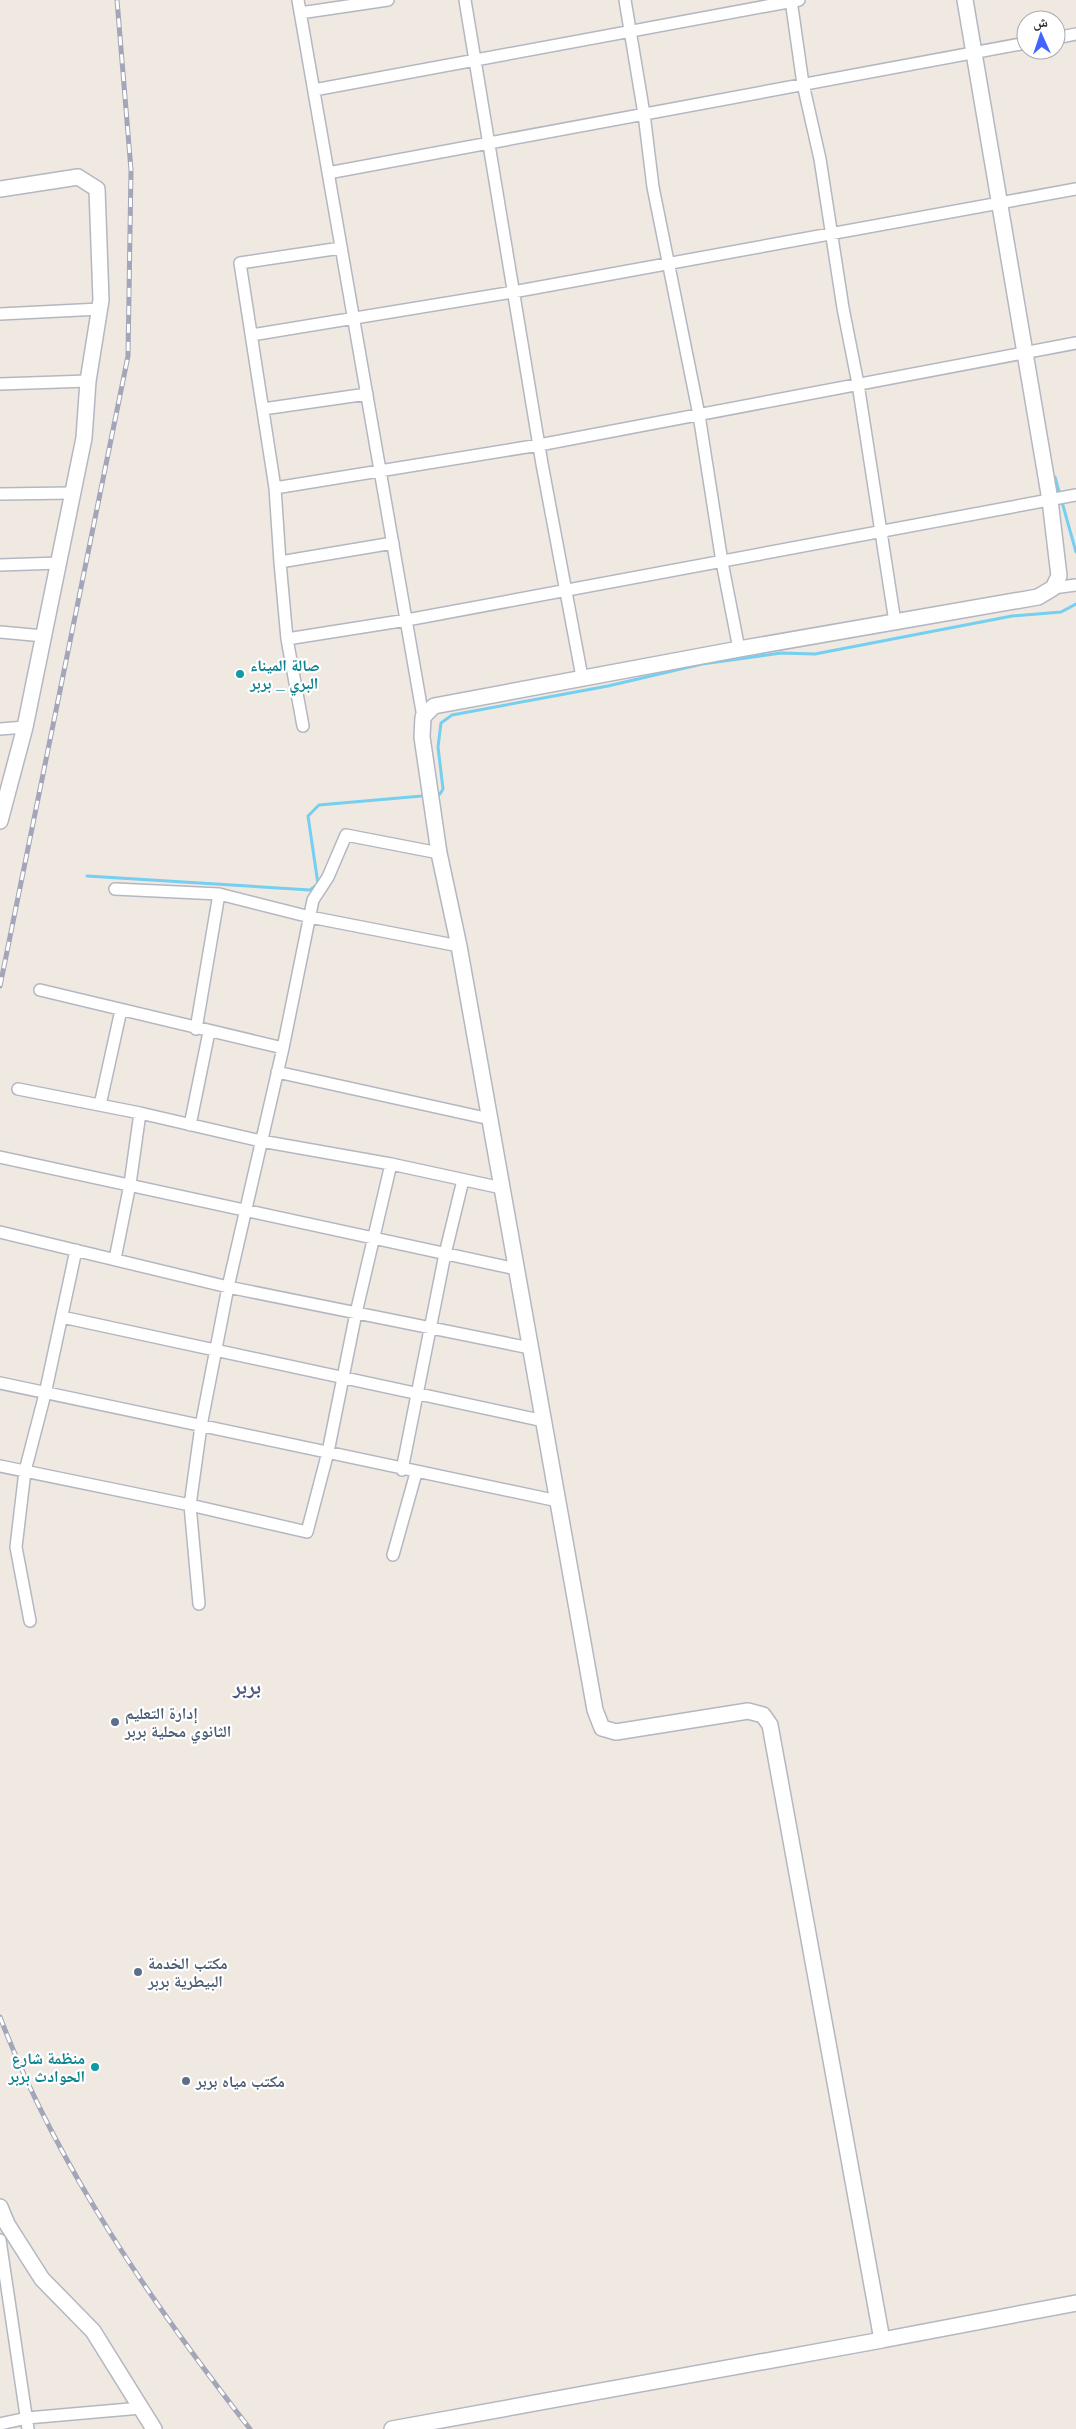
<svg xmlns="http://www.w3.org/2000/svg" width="1076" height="2429" font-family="Arial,'Noto Naskh Arabic',sans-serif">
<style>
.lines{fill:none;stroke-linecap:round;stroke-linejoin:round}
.stream{stroke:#75cff0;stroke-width:3}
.street-casing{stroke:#b4b7c1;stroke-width:14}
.secondary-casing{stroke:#b4b7c1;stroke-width:18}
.street{stroke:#fff;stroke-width:11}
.secondary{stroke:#fff;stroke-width:15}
.rail-casing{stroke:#a3a6b8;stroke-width:5}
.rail{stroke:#fff;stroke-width:3;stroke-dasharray:9;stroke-linecap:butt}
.culture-dot{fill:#0f9aa8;stroke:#fff;stroke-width:2}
.service-dot{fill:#5c6f8a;stroke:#fff;stroke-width:2}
.labels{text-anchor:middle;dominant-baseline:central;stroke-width:4.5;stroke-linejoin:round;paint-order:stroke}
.culture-label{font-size:16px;font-weight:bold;fill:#0d838f;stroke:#fff;text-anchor:start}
.service-label{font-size:16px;font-weight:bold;fill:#4e5e75;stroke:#fff;text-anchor:start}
.district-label{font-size:21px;font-weight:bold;fill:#4d5680;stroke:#fff}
</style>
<rect width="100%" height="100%" fill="#efe9e1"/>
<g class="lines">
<path class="stream" d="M 1055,477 L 1076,552
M 440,794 L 443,789 L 438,747 L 441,723 L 452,715 L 608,686 L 702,664 L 781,653 L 815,654 L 1012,616 L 1061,612 L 1076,604
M 87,876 L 310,890 L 318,884 L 308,816 L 319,805 L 422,796"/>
<g class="street-casing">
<path id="street" d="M 298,0 L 423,717
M 465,0 L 542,464 L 582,677
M 625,0 L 644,114 L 653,187 L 699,415 L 722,562 L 739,649
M 791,0 L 803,84 L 820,159 L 843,308 L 858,384 L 895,622
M 300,13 L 388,0
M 1056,38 L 1076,34
M 314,90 L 799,0
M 328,173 L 1026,43
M 341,248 L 240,263 L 275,488 L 280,562 L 393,543
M 0,314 L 100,309
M 252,335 L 513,292 L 1076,189
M 0,384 L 88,381
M 263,409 L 367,394
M 275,488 L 539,445 L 1076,343
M 0,494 L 73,493
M 280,562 L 287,639 L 303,726
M 0,565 L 59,563
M 1053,588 L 1076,585
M 0,632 L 44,636
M 287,639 L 407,620 L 1076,495
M 0,729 L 25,727
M 115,889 L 219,894 L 310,917 L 459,946
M 40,990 L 283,1048
M 196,1029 L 219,894
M 277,1072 L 490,1119
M 18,1089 L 140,1113 L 261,1141 L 391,1164 L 502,1188
M 100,1105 L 121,1010
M 190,1125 L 209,1032
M 0,1157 L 516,1269
M 0,1232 L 228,1287 L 530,1348
M 115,1259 L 130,1184 L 140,1113
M 62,1317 L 544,1421
M 0,1383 L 558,1501
M 0,1466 L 190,1505 L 307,1532 L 328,1452 L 356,1313 L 391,1164
M 402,1470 L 445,1254 L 463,1180
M 393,1555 L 416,1473
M 199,1604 L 190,1505 L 201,1426 L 228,1287 L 283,1048 L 313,900 L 328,877 L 346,835 L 439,853
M 30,1621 L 16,1547 L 25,1471 L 45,1394 L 76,1250
M 0,2240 L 28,2429
M 0,2424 L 27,2418 L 141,2408"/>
</g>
<g class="secondary-casing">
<path id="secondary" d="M 965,0 L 1050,500 L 1059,576 L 1053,588 L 1038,597 L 739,649 L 434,706 L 423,717 L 422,737 L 439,853 L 459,946 L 595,1710 L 602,1728 L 616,1732 L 748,1711 L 763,1715 L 770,1725 L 882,2340 L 1076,2303
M 0,189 L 78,177 L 97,189 L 101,300 L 88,381 L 84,438 L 25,727 L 0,821
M 0,2207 L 7,2224 L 42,2279 L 93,2331 L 154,2429
M 392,2429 L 882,2340"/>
</g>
<use href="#street" class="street"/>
<use href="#secondary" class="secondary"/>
<g class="rail-casing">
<path id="rail" d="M 0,986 L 128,356 L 131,170 L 117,0
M 0,2017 C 57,2167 152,2303 250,2429"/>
</g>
<use href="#rail" class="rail"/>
</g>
<g class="culture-dot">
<circle cx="240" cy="674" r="5"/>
<circle cx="95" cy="2067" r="5"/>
</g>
<g class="service-dot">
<circle cx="115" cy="1722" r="5"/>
<circle cx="138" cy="1972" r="5"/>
<circle cx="186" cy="2081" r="5"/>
</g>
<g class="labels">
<g class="culture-label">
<text x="250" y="665">صالة الميناء<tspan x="250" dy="18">البري _ بربر</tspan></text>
<text x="85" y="2058" text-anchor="end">منظمة شارع<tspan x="85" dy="18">الحوادث بربر</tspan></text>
</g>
<g class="service-label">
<text x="125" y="1713">إدارة التعليم<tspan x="125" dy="18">الثانوي محلية بربر</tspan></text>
<text x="148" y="1963">مكتب الخدمة<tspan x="148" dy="18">البيطرية بربر</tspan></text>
<text x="196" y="2081">مكتب مياه بربر</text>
</g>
<g class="district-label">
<text x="247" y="1686">بربر</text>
</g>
</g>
<g transform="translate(1041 35) rotate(357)"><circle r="24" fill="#ffffff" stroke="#ababab"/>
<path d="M0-4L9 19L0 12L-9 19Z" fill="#4264fb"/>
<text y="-8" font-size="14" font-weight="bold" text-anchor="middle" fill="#2e2e2e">ش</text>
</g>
</svg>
